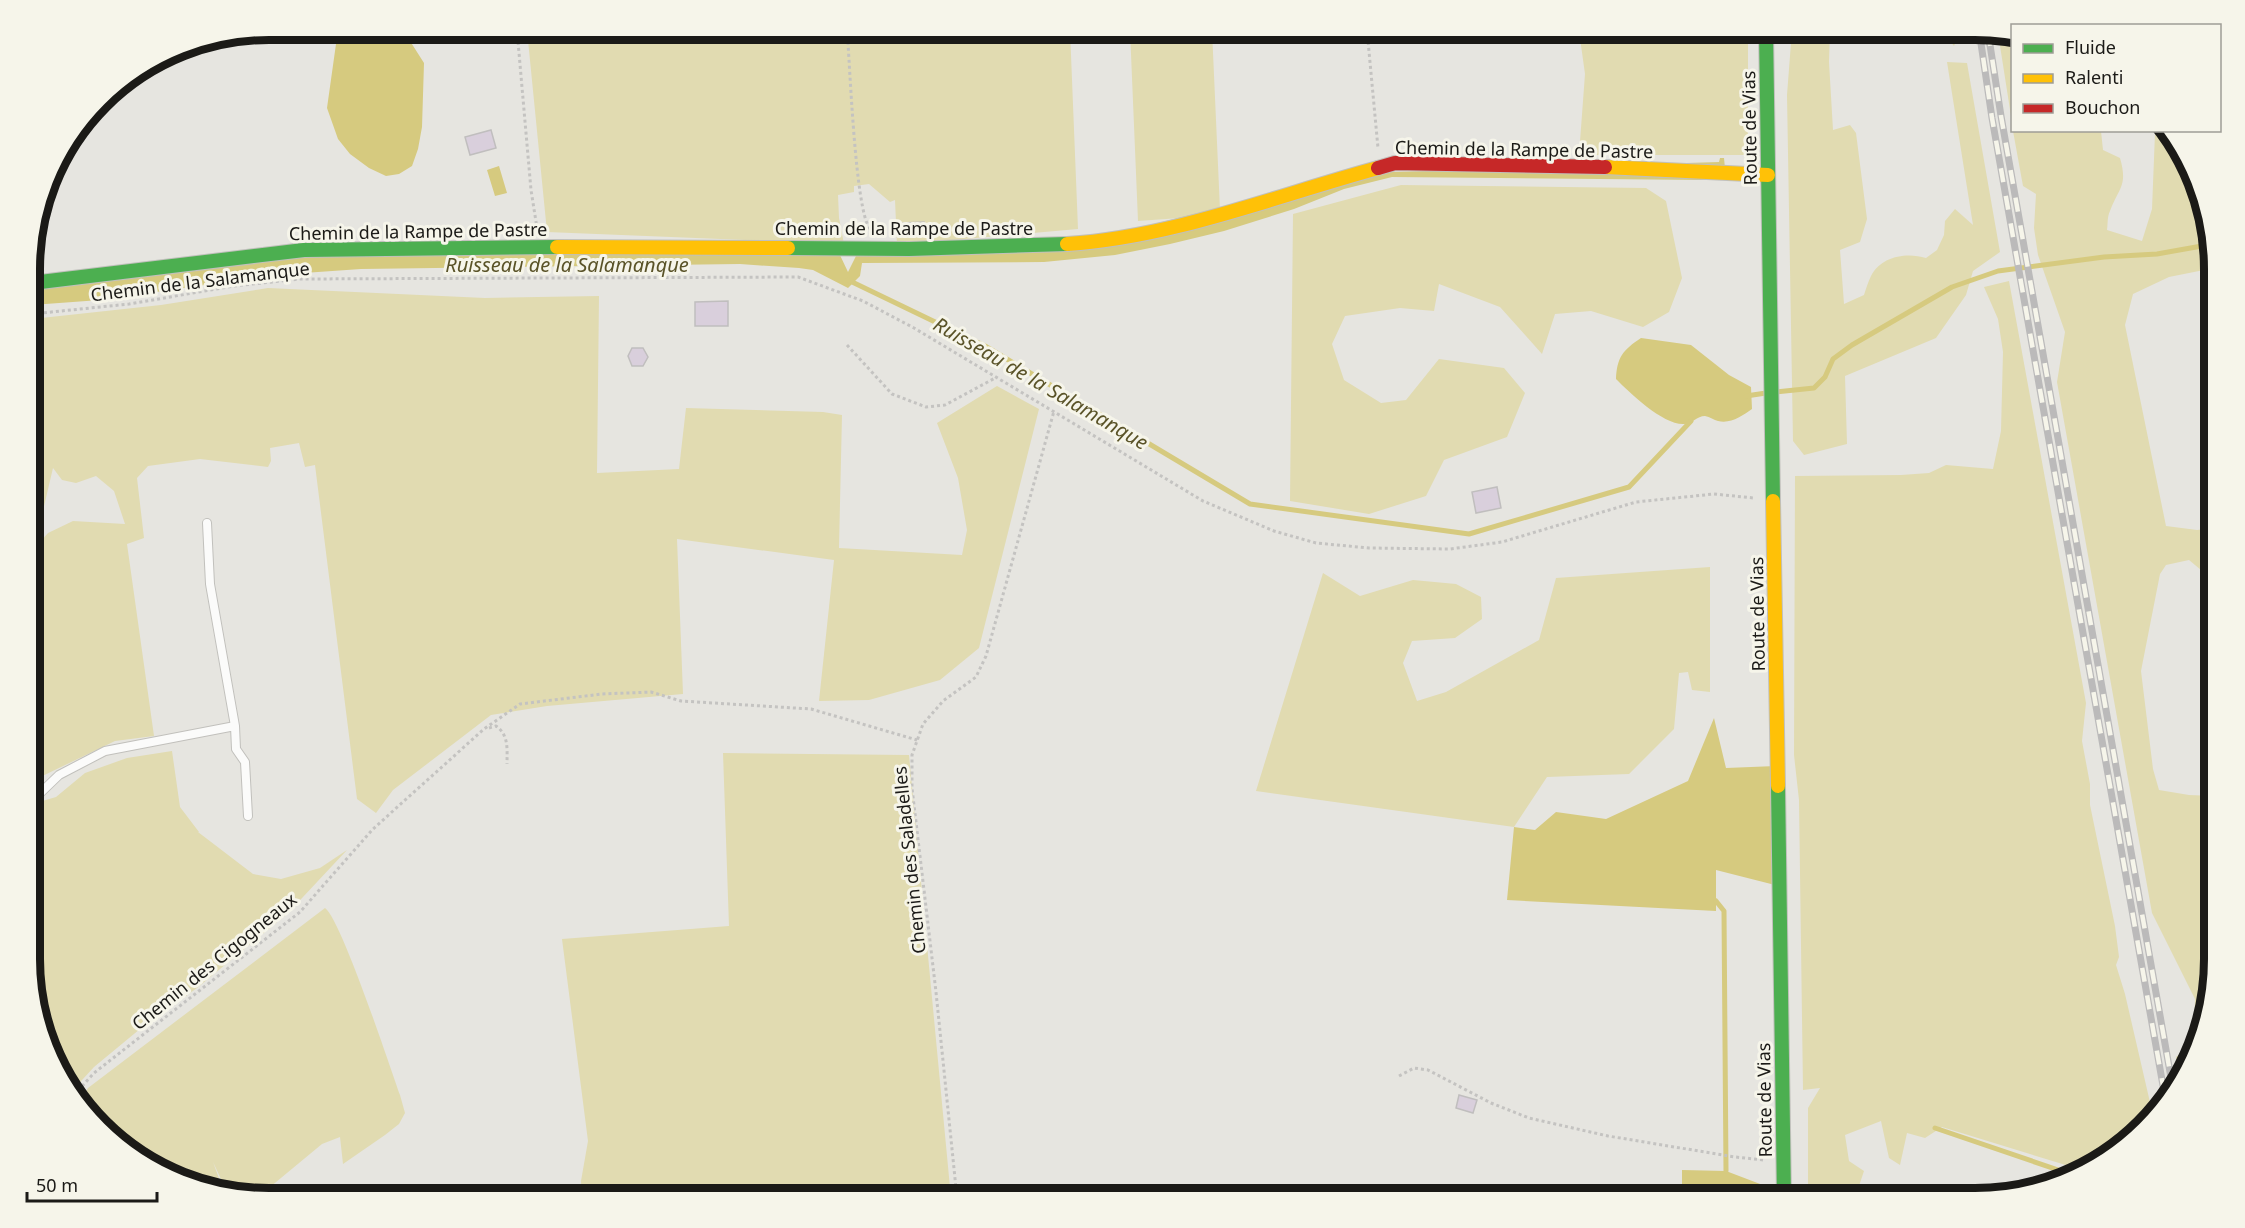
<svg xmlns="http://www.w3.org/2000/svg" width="2245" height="1228" font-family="'Noto Sans',sans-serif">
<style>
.green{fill:#e1dbb1;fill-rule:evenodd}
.water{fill:#d6ca7f}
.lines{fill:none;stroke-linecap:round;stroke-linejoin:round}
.stream{stroke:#d6ca7f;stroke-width:5}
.building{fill:#d9cfdc;stroke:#c0bebe;stroke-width:1.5}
.lane-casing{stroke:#c1c0bc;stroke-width:10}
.fast-casing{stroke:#c1c0bc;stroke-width:16}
.slow-casing{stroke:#c1c0bc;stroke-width:16}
.jam-casing{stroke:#c1c0bc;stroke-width:16}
.path{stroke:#c4c3c1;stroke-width:3;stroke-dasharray:3 3;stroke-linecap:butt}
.lane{stroke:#fbfbfa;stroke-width:8}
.fast{stroke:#4caf50;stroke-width:14}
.slow{stroke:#ffc107;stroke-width:14}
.jam{stroke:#c62828;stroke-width:14}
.rail-casing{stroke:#bbbaba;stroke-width:7}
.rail{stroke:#f6f5ea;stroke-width:4.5;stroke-dasharray:14;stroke-linecap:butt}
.labels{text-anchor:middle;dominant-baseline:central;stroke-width:6;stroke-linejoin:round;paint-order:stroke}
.street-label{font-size:18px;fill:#1b1a17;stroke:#f6f5ea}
.water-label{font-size:20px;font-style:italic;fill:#5a5328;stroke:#f6f5ea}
.rim{fill:none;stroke:#1b1a17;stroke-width:8}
</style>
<rect width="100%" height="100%" fill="#e6e5e0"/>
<path class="green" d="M 527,30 L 1070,30 L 1078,229 L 897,245 L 895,200 L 890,202 L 869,184 L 854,186 L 854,192 L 838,195 L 839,218 L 844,244 L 547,232 Z
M 1130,30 L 1212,30 L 1220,210 L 1180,218 L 1138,221 Z
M 1603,30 L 1748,30 L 1748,155 L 1579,155 L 1585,74 L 1579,31 L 1602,32 Z
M 1792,30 L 1830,30 L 1829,62 L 1833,130 L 1850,125 L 1856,133 L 1867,219 L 1860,242 L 1840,250 L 1844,304 L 1864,295 C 1866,289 1868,282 1871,276 C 1881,256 1907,252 1926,258 L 1937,250 L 1944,235 L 1945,221 L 1955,209 L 1973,225 L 1947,62 L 1967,63 L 2000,252 L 1973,271 L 1966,295 L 1936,338 L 1845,376 L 1847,444 L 1804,455 L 1793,441 L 1787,95 Z
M 1941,30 L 1961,30 L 1954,46 Z
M 1998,33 L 2012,35 L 2012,125 L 2011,116 Z
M 2013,131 L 2101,131 L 2103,150 L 2120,158 C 2128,186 2119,187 2110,211 C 2107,217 2108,224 2107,230 L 2142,241 L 2152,209 L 2155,133 L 2157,131 L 2168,131 L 2175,137 L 2202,192 L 2214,254 L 2214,261 L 2204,270 L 2169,277 L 2133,294 L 2125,325 L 2166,526 L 2197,530 L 2214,528 L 2214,575 L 2207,575 L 2189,560 L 2166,565 L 2160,574 L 2141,671 L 2153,769 L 2159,790 L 2189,795 L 2214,796 L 2214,869 L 2208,886 L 2215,973 L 2183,1078 L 2180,1081 L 2176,1057 L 2185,1050 L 2194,1031 L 2195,999 L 2152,913 L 2057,382 L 2065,332 L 2038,255 L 2034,228 L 2036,194 L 2023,186 Z
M 1401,185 L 1646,188 L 1666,201 L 1682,278 L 1669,312 L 1643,327 L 1591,311 L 1555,314 L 1542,354 L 1500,307 L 1439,284 L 1434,311 L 1400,308 L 1345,316 L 1332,344 L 1344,380 L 1381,403 L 1406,400 L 1439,359 L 1504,368 L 1525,393 L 1507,437 L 1444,460 L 1426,496 L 1369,514 L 1290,501 L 1293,214 Z
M 2009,281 L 2086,703 L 2082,741 L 2090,784 L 2090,805 L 2115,926 L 2119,957 L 2116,965 L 2125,994 L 2152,1111 L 2108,1158 L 2082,1170 L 1942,1127 L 1925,1138 L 1907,1133 L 1900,1165 L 1889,1158 L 1881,1121 L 1845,1135 L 1849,1161 L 1864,1171 L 1855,1198 L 1829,1198 L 1830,1191 L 1808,1189 L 1808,1108 L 1820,1088 L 1803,1090 L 1799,800 L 1794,755 L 1795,476 L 1901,475 L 1929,473 L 1946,465 L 1993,469 L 2001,431 L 2003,352 L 1998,319 L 1984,287 Z
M 268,288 L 485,298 L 599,296 L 597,473 L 679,469 L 686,408 L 823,412 L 842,415 L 839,548 L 962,555 L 967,530 L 958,478 L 937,423 L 997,386 L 1039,409 L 979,648 L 940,680 L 869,700 L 819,701 L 834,560 L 677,539 L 683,694 L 547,706 L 491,715 L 393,790 L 376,813 L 357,799 L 315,465 L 305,467 L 299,443 L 270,448 L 271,461 L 268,467 L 200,459 L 148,466 L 137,478 L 144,538 L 127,544 L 154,736 L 115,741 L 32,781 L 32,319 L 161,305 ZM 53,468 L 62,480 L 76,483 L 96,476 L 114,491 L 125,524 L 73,521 L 48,533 L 34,549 Z
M 1710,567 L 1710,692 L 1692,690 L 1688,672 L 1679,673 L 1674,729 L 1629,774 L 1547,777 L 1514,827 L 1256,791 L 1323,573 L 1360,596 L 1413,580 L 1456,584 L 1481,597 L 1482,619 L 1455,638 L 1412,641 L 1403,663 L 1417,701 L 1446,692 L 1539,640 L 1556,578 Z
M 172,751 L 180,807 L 199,832 L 198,832 L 253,874 L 281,879 L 320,868 L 347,850 L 288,913 L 197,988 L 140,1029 L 94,1067 L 71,1092 L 32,989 L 32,818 L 39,802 L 56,797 L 85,773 L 127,758 Z
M 723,753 L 909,755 L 951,1198 L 582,1198 L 581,1181 L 588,1141 L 562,939 L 729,926 Z
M 325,908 C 341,919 390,1067 400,1095 L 405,1113 L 399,1124 L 385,1135 L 343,1164 L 340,1137 L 322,1144 L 258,1197 L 227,1192 L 213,1162 L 224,1192 L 208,1190 L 150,1166 L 80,1101 L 88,1088 Z"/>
<path class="water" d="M 344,30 L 403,30 L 424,63 L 422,127 L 418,149 L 412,166 L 399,174 L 386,176 L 369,168 L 350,154 L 338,139 L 327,108 L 336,44 Z
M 1720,158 L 1724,158 L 1726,179 L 1701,180 L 1392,177 L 1344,189 L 1294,209 L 1224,231 L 1170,244 L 1115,255 L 1044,262 L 862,263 L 860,276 L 848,288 L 813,270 L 799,268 L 740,264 L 361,269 L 275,275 L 100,300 L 32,305 L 32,287 L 272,256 L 839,253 L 848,272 L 859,250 L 1053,249 L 1360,173 L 1719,162 Z
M 499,166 L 507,193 L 495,196 L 487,170 Z
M 1641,338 L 1691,345 L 1729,375 L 1751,387 L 1752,409 C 1742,416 1731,424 1718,421 C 1714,420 1710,417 1705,416 C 1697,416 1692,424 1684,424 C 1663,425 1630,393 1616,379 C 1617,357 1623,350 1641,338 Z
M 1714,718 L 1726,768 L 1776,766 L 1775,885 L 1716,870 L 1716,911 L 1507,900 L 1514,827 L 1535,830 L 1556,812 L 1606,819 L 1688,781 Z
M 1682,1170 L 1726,1171 L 1768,1187 L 1831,1191 L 1829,1198 L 1682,1198 Z"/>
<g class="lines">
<path class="stream" d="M 848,280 L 985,346 L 1250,504 L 1469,534 L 1629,487 L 1691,421
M 1776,392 L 1814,388 L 1825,377 L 1833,359 L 1852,345 L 1952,287 L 1998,271 L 2104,257 L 2157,254 L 2213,244
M 1746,396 L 1766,393
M 1716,901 L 1724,911 L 1726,1171
M 1935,1128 L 2073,1175"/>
</g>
<path class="building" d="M 491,130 L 496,148 L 470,155 L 465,137 Z
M 924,222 L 924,236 L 903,236 L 903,223 Z
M 728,301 L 728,326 L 695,326 L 695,302 Z
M 632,348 L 643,348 L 648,357 L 643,366 L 632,366 L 628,356 Z
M 1497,487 L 1501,508 L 1476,513 L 1472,492 Z
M 1459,1095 L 1477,1100 L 1473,1113 L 1456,1108 Z"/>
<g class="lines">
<g class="lane-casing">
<path id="lane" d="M 207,523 L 210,584 L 235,726 L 236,749 L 245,762 L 248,816
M 32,801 L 59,775 L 105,751 L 235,726"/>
</g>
<g class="fast-casing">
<path id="fast" d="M 1766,30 L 1773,501
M 788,248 L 909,249 L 1067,244
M 32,283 L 304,250 L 557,247
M 1778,786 L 1784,1198"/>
</g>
<g class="slow-casing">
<path id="slow" d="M 1605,167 L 1768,175
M 1067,244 C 1174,237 1275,196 1378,168
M 557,247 L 788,248
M 1773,501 L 1778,786"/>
</g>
<g class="jam-casing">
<path id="jam" d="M 1378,168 L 1395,163 L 1605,167"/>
</g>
<path class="path" d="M 517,30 L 531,190 L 537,228
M 847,30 C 850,63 855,211 870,229
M 1367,30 L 1378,148
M 32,314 L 129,304 L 234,286 L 300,279 L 798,277 L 863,301 L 914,328 L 1203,501 L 1274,531 L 1316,543 L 1369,548 L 1450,549 L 1502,542 L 1636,502 L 1714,494 L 1754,498
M 847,345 L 892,394 L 926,407 L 945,405 L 997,377
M 489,728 L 496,726 C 509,735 507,749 507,764
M 1399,1076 L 1414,1068 L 1428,1070 L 1491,1103 L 1529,1118 L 1608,1136 L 1735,1157 L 1764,1160
M 74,1095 L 94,1073 L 300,912 L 373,829 L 484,729 L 520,704 L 602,694 L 651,692 L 681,701 L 811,709 L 917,740
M 957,1198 L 936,992 L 912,788 L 912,755 L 923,724 L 943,701 L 976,677 L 986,656 L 1054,411"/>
<use href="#lane" class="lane"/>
<use href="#fast" class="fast"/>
<use href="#slow" class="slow"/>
<use href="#jam" class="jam"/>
<g class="rail-casing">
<path id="rail" d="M 1979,30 L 1992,118 L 2165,1097
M 1988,32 L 2001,116 L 2173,1089"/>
</g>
<use href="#rail" class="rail"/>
</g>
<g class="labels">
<g class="street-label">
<text transform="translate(1749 128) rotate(-91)">Route de Vias</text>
<text transform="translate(1524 149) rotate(1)">Chemin de la Rampe de Pastre</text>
<text x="904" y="228">Chemin de la Rampe de Pastre</text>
<text transform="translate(418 231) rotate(-1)">Chemin de la Rampe de Pastre</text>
<text transform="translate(200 281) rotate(-7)">Chemin de la Salamanque</text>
<text transform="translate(1757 614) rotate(-91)">Route de Vias</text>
<text transform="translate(909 860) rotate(-96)">Chemin des Saladelles</text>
<text transform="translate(214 961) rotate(-39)">Chemin des Cigogneaux</text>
<text transform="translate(1764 1100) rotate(-91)">Route de Vias</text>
</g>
<g class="water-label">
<text x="567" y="264">Ruisseau de la Salamanque</text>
<text transform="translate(1041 383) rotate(30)">Ruisseau de la Salamanque</text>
</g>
</g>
<path d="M0 0H2245V1228H0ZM269 40H1975A229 229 0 0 1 2204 269V959A229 229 0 0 1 1975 1188H269A229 229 0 0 1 40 959V269A229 229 0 0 1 269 40Z" fill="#f6f5ea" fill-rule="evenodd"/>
<path class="rim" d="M269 40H1975A229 229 0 0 1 2204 269V959A229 229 0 0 1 1975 1188H269A229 229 0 0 1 40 959V269A229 229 0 0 1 269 40Z"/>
<rect x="2011" y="24" width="210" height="108" fill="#f6f5ea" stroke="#9e9d96" stroke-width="1.5"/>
<rect x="2023" y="44" width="30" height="9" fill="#4caf50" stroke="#9e9d96" stroke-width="1.5"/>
<text x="2065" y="54" font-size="18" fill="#1b1a17">Fluide</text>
<rect x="2023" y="74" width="30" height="9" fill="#ffc107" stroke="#9e9d96" stroke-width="1.5"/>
<text x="2065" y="84" font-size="18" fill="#1b1a17">Ralenti</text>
<rect x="2023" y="104" width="30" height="9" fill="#c62828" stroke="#9e9d96" stroke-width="1.5"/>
<text x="2065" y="114" font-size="18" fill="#1b1a17">Bouchon</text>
<path d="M27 1192v9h130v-9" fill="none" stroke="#1b1a17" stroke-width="3"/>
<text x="36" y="1192" font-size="18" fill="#1b1a17" stroke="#f6f5ea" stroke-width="4.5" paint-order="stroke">50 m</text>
</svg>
